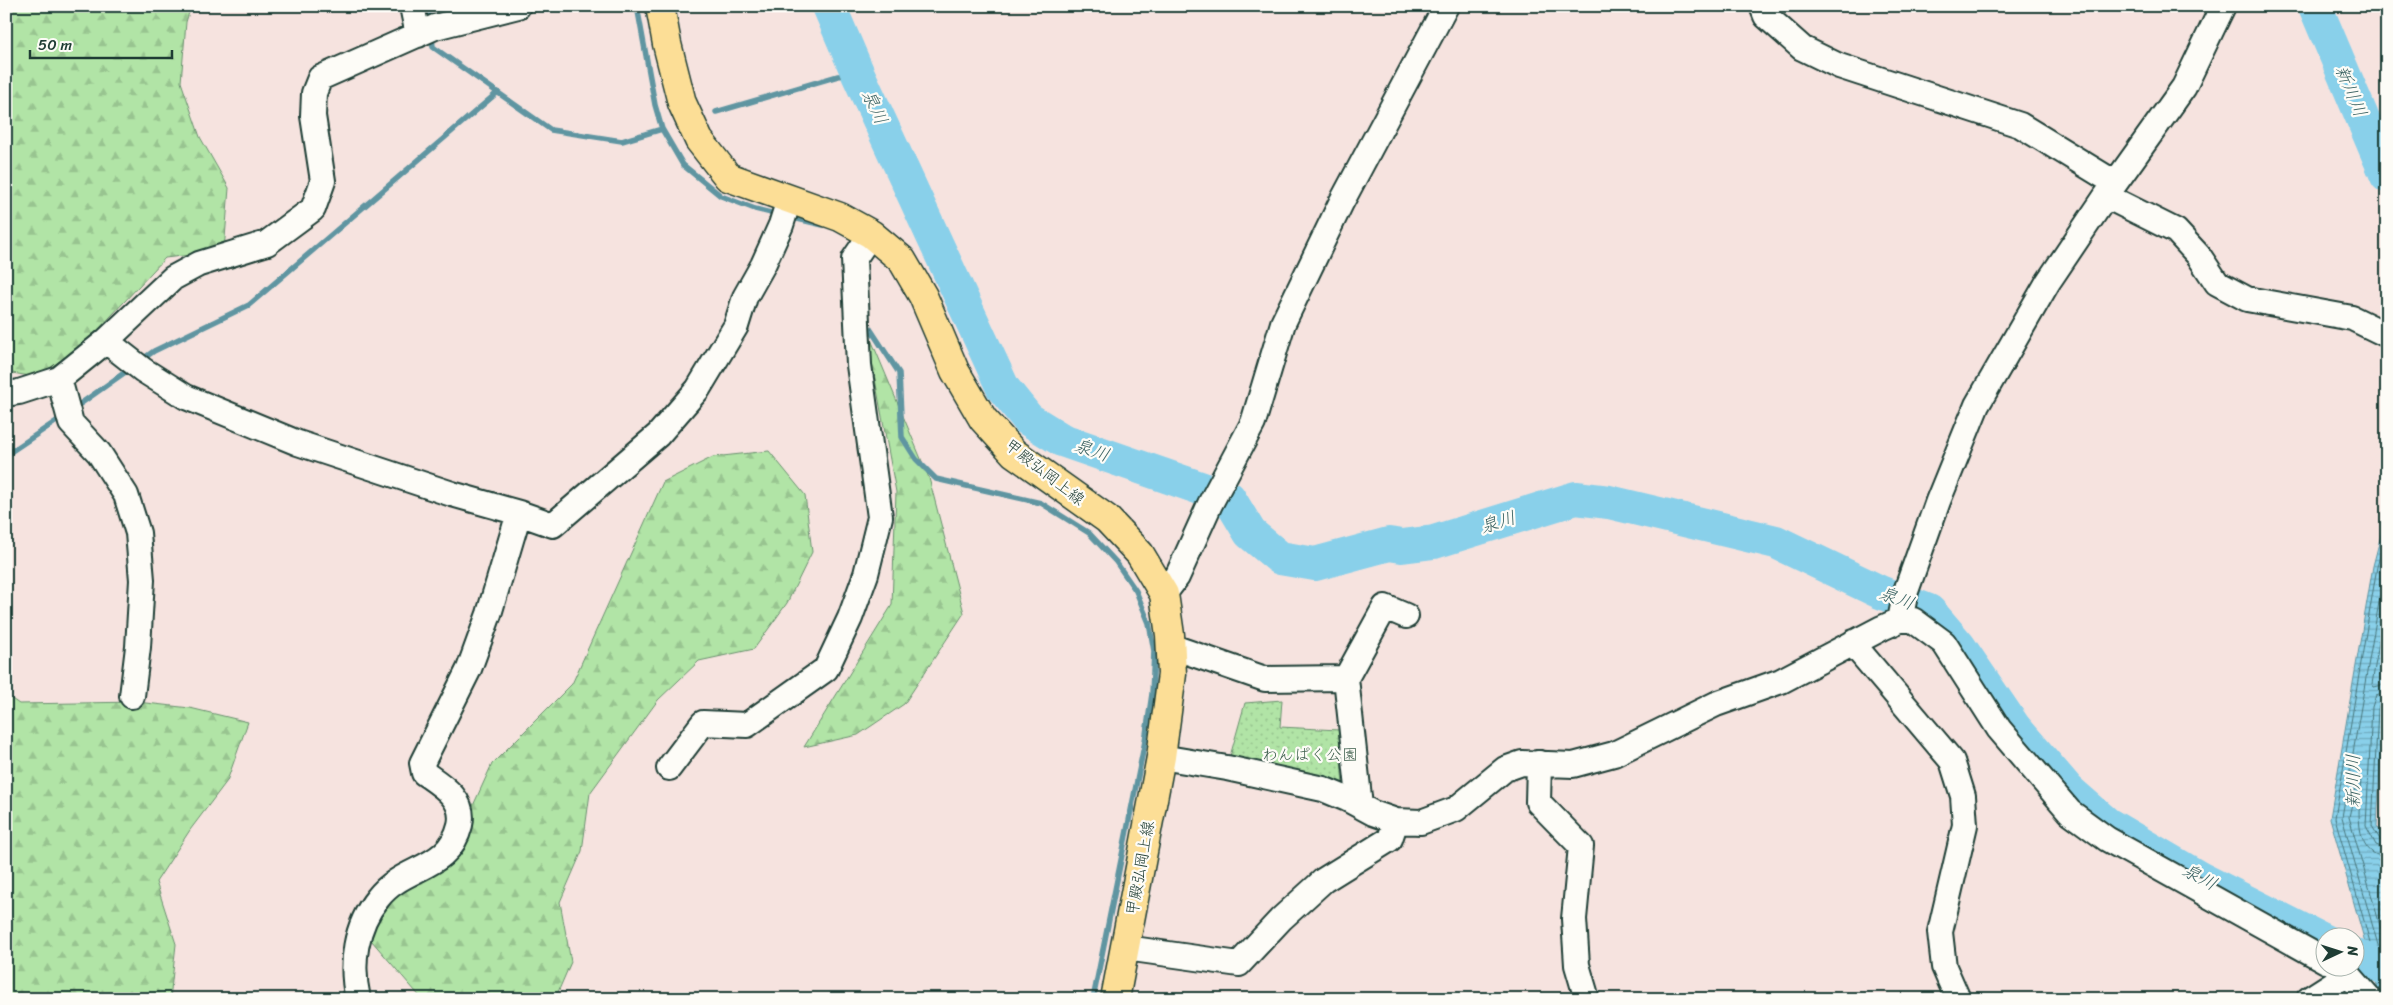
<svg xmlns="http://www.w3.org/2000/svg" width="2393" height="1005" font-family="Sriracha,'Klee One',sans-serif">
<style>
.forest{fill:url(#forest-firs);stroke:#68906d}
.park{fill:url(#park-dots);stroke:#68906d}
.water{fill:url(#water-rules);stroke:#5f95a1}
.lines{fill:none;stroke-linecap:round;stroke-linejoin:round}
.shore{stroke:#49787d;stroke-width:1}
.stream{stroke:#5f95a1;stroke-width:5.5}
.river{stroke:#89d0ea;stroke-width:34}
.minor-casing{stroke:#1f3d34;stroke-width:28}
.major-casing{stroke:#1f3d34;stroke-width:31}
.minor{stroke:#fdfcf7;stroke-width:24}
.major{stroke:#fcde96;stroke-width:28}
.labels{text-anchor:middle;dominant-baseline:central;stroke-width:4.5;stroke-linejoin:round;paint-order:stroke}
.street-label{font-size:16px;fill:#1f3d34;stroke:#fdfcf7}
.park-label{font-size:16px;fill:#3c5e4b;stroke:#fdfcf7}
.water-label{font-size:18px;font-style:italic;fill:#3a6262;stroke:#fdfcf7}
</style>
<defs>
<pattern id="forest-firs" width="22" height="20" patternUnits="userSpaceOnUse" patternTransform="scale(1.25)"><rect width="22" height="20" fill="#b1e4a6"/><path d="M5 1l3.5 6h-7zM16 11l3.5 6h-7z" fill="#98c490"/></pattern>
<pattern id="park-dots" width="8" height="8" patternUnits="userSpaceOnUse" patternTransform="scale(1.25)"><rect width="8" height="8" fill="#b1e4a6"/><path d="M2 2h.1M6 6h.1" fill="none" stroke="#98c490" stroke-width="1.8" stroke-linecap="round"/></pattern>
<pattern id="water-rules" width="6" height="5" patternUnits="userSpaceOnUse" patternTransform="scale(1.25)"><rect width="6" height="5" fill="#89d0ea"/><path d="M0 2.5h6" fill="none" stroke="#6faabe"/></pattern>
</defs>
<rect width="100%" height="100%" fill="#f6e3df"/>
<filter id="ink" filterUnits="userSpaceOnUse"><feTurbulence type="fractalNoise" baseFrequency=".02" numOctaves="2"/><feDisplacementMap in="SourceGraphic" scale="10" xChannelSelector="R" yChannelSelector="G"/><feConvolveMatrix kernelMatrix="1 2 1 2 8 2 1 2 1" color-interpolation-filters="sRGB"/></filter>
<g filter="url(#ink)">
<path class="forest" d="M 6,6 L 191,6 L 186,22 L 181,82 L 200,137 L 229,188 L 224,251 L 165,258 L 84,345 L 36,377 L 6,372 Z
M 865,325 L 929,478 L 964,613 L 904,704 L 858,735 L 804,747 L 892,605 L 896,492 Z
M 769,451 L 805,495 L 812,552 L 787,603 L 754,649 L 699,661 L 658,700 L 590,793 L 582,851 L 560,902 L 571,962 L 555,999 L 422,999 L 365,933 L 398,889 L 447,863 L 492,764 L 572,684 L 663,482 L 713,457 Z
M 6,695 L 19,704 L 137,702 L 190,708 L 248,722 L 227,781 L 190,830 L 156,882 L 176,944 L 170,999 L 6,999 Z"/>
<path class="park" d="M 1282,700 L 1280,727 L 1339,730 L 1343,787 L 1229,760 L 1245,703 Z"/>
<path class="water" d="M 2387,512 L 2387,693 L 2383,709 L 2377,826 L 2387,842 L 2387,999 L 2381,999 L 2330,818 L 2373,566 Z"/>
<g class="lines">
<path class="shore" d="M 2387,556 L 2342,817 L 2387,977
M 2387,595 L 2372,684 L 2374,687 L 2387,684
M 2387,691 L 2376,695 L 2372,707 L 2366,826 L 2376,845 L 2387,849
M 2387,697 L 2381,700 L 2378,709 L 2372,826 L 2381,841 L 2387,843
M 2387,857 C 2350,856 2360,802 2361,778 L 2358,776 L 2349,817 L 2387,950
M 2386,999 L 2335,818 L 2377,567 L 2387,531"/>
<path class="stream" d="M 428,6 L 430,24
M 637,6 L 655,105 L 662,129 L 683,165 L 721,196 L 755,209 L 779,215
M 432,36 L 433,47 L 551,130 L 622,141 L 662,129
M 716,112 L 838,76 L 858,74
M 789,217 L 823,225
M 867,324 L 899,373 L 902,437 L 916,459 L 936,479 L 1041,503 L 1089,533 L 1116,562 L 1136,591 L 1149,623 L 1154,651 L 1152,694 L 1145,741 L 1093,999
M 140,361 L 154,351 L 249,305 L 498,92
M 73,409 L 131,368
M 6,455 L 64,416"/>
<path class="river" d="M 829,6 L 858,74 L 1003,388 L 1028,419 L 1062,440 L 1229,498 L 1250,533 L 1280,558 L 1315,564 L 1389,544 L 1402,546 L 1434,542 L 1576,498 L 1609,502 L 1776,542 L 1880,592 L 1929,611 L 1959,646 L 2014,727 L 2068,790 L 2107,824 L 2199,878 L 2326,942
M 2315,6 L 2387,176
M 2356,955 L 2387,969"/>
<g class="minor-casing">
<path id="minor" d="M 412,6 L 418,35
M 1762,6 L 1766,16 L 1802,48 L 1839,66 L 2020,125 L 2115,183
M 2106,196 L 2184,87 L 2223,6
M 106,341 L 143,370 L 186,397 L 298,443 L 452,494 L 519,513
M 59,379 L 71,423 L 99,453 L 126,495 L 138,533 L 142,580 L 138,647 L 132,696
M 6,394 L 19,392 L 59,379 L 106,341 L 173,278 L 199,264 L 267,243 L 313,209 L 323,181 L 313,116 L 314,93 L 320,78 L 435,27 L 518,6
M 1164,594 L 1177,577 L 1210,504 L 1253,423 L 1283,323 L 1341,203 L 1446,6
M 1900,620 L 1906,591 L 1938,501 L 1977,405 L 2048,282 L 2106,196 L 2176,231 L 2199,256 L 2217,283 L 2247,299 L 2352,318 L 2387,335
M 1854,642 L 1859,651 L 1952,761 L 1963,796 L 1965,825 L 1940,932 L 1944,967 L 1958,999
M 1170,646 L 1265,679 L 1346,678
M 1161,757 L 1227,768 L 1323,789 L 1347,799 L 1373,813 L 1396,821 L 1421,822 L 1456,809 L 1505,769 L 1522,763 L 1573,765 L 1614,754 L 1716,704 L 1781,681 L 1882,628 L 1900,620 L 1913,620 L 1944,643 L 1999,729 L 2070,812 L 2107,839 L 2326,961
M 1539,763 L 1538,802 L 1581,846 L 1574,919 L 1577,965 L 1587,999
M 669,768 L 703,723 L 747,725 L 826,669 L 850,618 L 866,574 L 880,517 L 859,365 L 854,259 L 871,234
M 1360,806 L 1346,678 L 1385,607 L 1406,616
M 1126,948 L 1239,964 L 1281,919 L 1324,880 L 1390,839 L 1396,821
M 2337,968 L 2348,974 L 2370,999
M 358,999 C 350,964 355,926 378,898 C 403,865 449,871 460,825 C 466,799 441,785 424,773 L 422,763 L 469,669 L 489,614 L 519,513 L 553,525 L 658,435 L 698,389 L 736,326 L 745,297 L 763,265 L 781,225 L 789,200
M 2309,999 L 2348,974"/>
</g>
<g class="major-casing">
<path id="major" d="M 660,6 L 667,44 L 682,103 L 699,140 L 728,177 L 840,217 L 871,234 L 902,260 L 923,296 L 955,371 L 983,419 L 1014,453 L 1107,519 L 1140,554 L 1164,594 L 1170,635 L 1172,674 L 1161,757 L 1115,999"/>
</g>
<use href="#minor" class="minor"/>
<use href="#major" class="major"/>
</g>
</g>
<g class="labels">
<g class="street-label">
<text transform="translate(1045 472) rotate(38)">甲殿弘岡上線</text>
<text transform="translate(1140 868) rotate(-80)">甲殿弘岡上線</text>
</g>
<g class="park-label">
<text x="1310" y="754">わんぱく公園</text>
</g>
<g class="water-label">
<text transform="translate(2351 91) rotate(67)">新川川</text>
<text transform="translate(875 107) rotate(65)">泉川</text>
<text transform="translate(1092 450) rotate(19)">泉川</text>
<text transform="translate(1498 522) rotate(-17)">泉川</text>
<text transform="translate(1897 598) rotate(21)">泉川</text>
<text transform="translate(2353 781) rotate(-90)">新川川</text>
<text transform="translate(2200 877) rotate(28)">泉川</text>
</g>
</g>
<rect width="2393" height="1005" fill="none" stroke="#fdfcf7" stroke-width="25"/>
<rect x="12" y="12" width="2368" height="980" fill="none" stroke="#1f3d34" stroke-width="2" filter="url(#ink)"/>
<g transform="translate(2340 952) rotate(86)"><circle r="24" fill="#fdfcf7" stroke="#a4b0a9"/>
<path d="M0-4L9 19L0 12L-9 19Z" fill="#1f3d34"/>
<text y="-8" font-size="14" font-weight="bold" text-anchor="middle" fill="#1f3d34">N</text>
</g>
<path d="M30 50v8h142v-8" fill="none" stroke="#1f3d34" stroke-width="2.5"/>
<text x="38" y="50" font-size="15" fill="#1f3d34" stroke="#fdfcf7" stroke-width="4" paint-order="stroke">50 m</text>
</svg>
